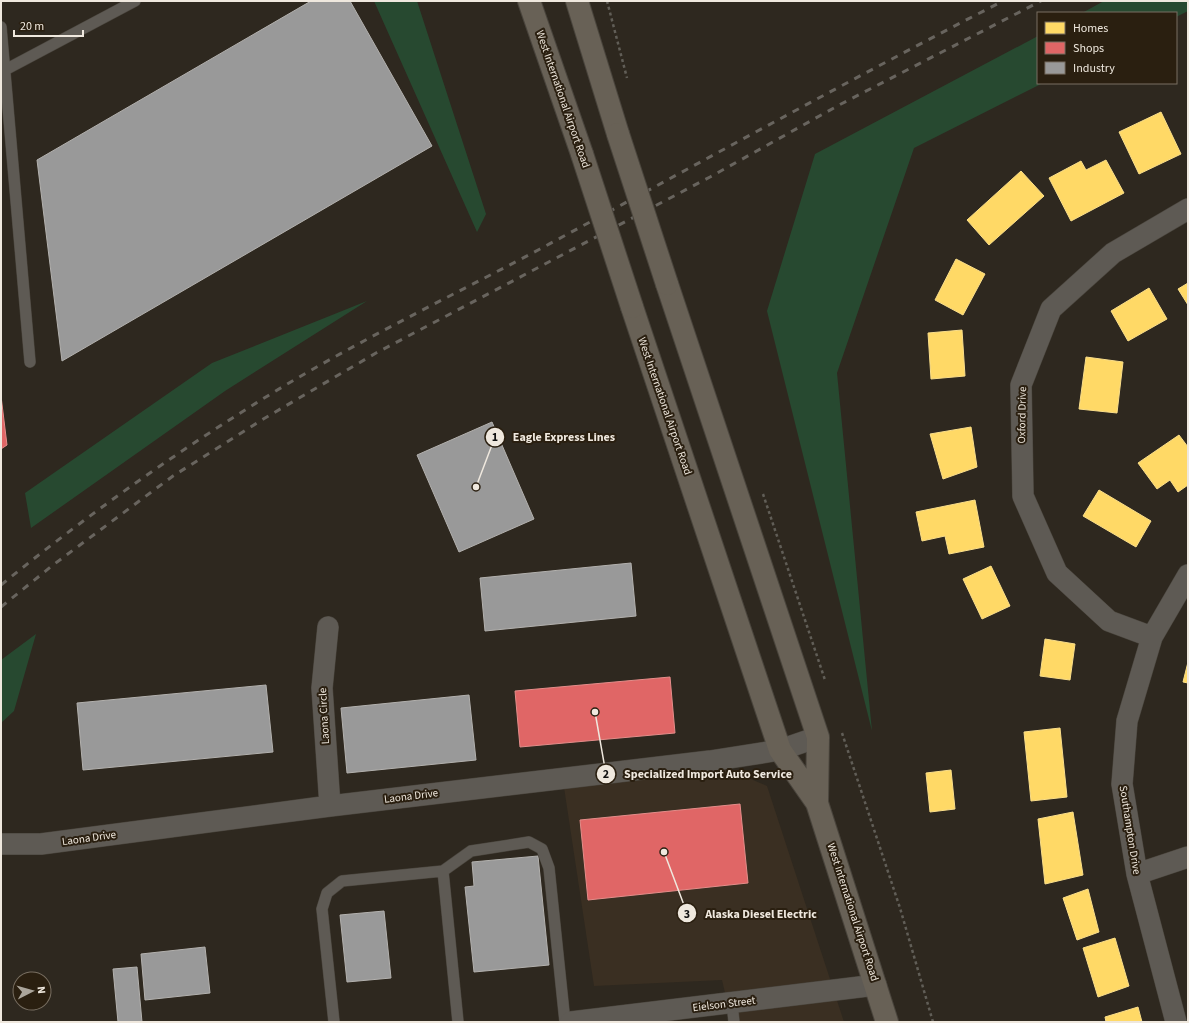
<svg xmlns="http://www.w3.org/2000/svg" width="1189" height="1023" font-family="'Source Sans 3',sans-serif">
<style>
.commercial{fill:#3a2f22}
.green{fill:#274930}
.homes{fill:#ffd966;stroke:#fade8a}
.shops{fill:#e06666;stroke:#e48d8a}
.industry{fill:#999;stroke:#b3b1ae}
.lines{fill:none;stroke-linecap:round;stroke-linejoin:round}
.lane-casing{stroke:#49443c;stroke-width:12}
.street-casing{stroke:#49443c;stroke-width:22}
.primary-casing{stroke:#49443c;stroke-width:24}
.path{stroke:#615e57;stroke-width:2.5;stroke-dasharray:3 3;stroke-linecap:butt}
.lane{stroke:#5e5a54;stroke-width:11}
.street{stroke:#5e5a54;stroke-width:21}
.primary{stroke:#686156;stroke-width:22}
.rail{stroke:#68645e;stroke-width:3;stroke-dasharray:7 7;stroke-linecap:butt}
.primary-bridge-casing{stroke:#49443c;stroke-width:24;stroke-linecap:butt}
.primary-bridge{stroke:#686156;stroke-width:22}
.labels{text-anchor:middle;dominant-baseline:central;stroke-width:4;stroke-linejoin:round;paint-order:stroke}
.street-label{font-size:11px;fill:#efe8de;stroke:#2a1f10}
.leader{fill:none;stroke:#efe8de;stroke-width:1.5}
.callout-dot{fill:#efe8de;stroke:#2a1f10;stroke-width:1.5}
.mark-label{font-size:12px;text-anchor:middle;font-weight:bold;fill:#111}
.callout-label{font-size:12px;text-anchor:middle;font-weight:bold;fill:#efe8de;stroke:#2a1f10;stroke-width:4;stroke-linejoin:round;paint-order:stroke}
</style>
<rect width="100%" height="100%" fill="#2e281f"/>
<path class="commercial" d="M 710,761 L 767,786 L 844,1022 L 732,1022 L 722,980 L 594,986 L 562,774 Z"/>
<path class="green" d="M 374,1 L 417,1 L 486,214 L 477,232 Z
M 1104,1 L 1188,1 L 1188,11 L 1176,17 L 1176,13 L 1082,13 Z
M 1038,36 L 1038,83 L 1043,83 L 914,148 L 837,373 L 872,731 L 767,311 L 815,154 Z
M 367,301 L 225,391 L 31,528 L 25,493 L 212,363 Z
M 36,634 L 14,711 L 1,723 L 1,660 Z"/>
<path class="homes" d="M 1161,112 L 1181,154 L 1139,174 L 1119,132 Z
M 1106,160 L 1124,193 L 1071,221 L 1049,178 L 1081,161 L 1086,170 Z
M 1021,171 L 1044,196 L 989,245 L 967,220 Z
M 956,259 L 985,274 L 963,315 L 935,300 Z
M 1188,283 L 1188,305 L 1178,289 Z
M 1149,288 L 1167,319 L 1128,341 L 1111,311 Z
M 962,330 L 965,376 L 931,379 L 928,333 Z
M 1086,357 L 1123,362 L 1117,413 L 1079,409 Z
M 971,427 L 977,467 L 943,479 L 930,434 Z
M 1179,435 L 1188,447 L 1188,485 L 1178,492 L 1170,480 L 1157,489 L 1138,463 Z
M 1099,490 L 1151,521 L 1136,547 L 1083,516 Z
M 975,500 L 984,547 L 949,554 L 945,536 L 922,541 L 916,512 Z
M 991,566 L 1010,606 L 982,619 L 963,579 Z
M 1045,639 L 1075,644 L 1070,680 L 1040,676 Z
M 1188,662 L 1188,683 L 1183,682 Z
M 1060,728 L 1067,797 L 1031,801 L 1024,732 Z
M 951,770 L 955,809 L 930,812 L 926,773 Z
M 1073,812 L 1083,875 L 1045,884 L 1038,819 Z
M 1088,889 L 1099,932 L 1077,940 L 1063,898 Z
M 1115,938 L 1129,986 L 1098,997 L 1083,948 Z
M 1138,1007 L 1142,1022 L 1106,1022 L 1105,1017 Z"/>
<path class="shops" d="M 1,396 L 7,445 L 1,449 Z
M 670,677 L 675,733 L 520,747 L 515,691 Z
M 740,804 L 748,883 L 588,900 L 580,820 Z"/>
<path class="industry" d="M 311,1 L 350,1 L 432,146 L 62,361 L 37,160 Z
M 492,422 L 534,519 L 459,552 L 417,455 Z
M 631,563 L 636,616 L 485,631 L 480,578 Z
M 266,685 L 273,752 L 83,770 L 77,703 Z
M 469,695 L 476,760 L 347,773 L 341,708 Z
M 538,856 L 549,965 L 474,972 L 465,887 L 474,886 L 472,862 Z
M 384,911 L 391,978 L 347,982 L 340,915 Z
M 205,947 L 210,993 L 145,1000 L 141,954 Z
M 137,967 L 142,1022 L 118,1022 L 113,969 Z"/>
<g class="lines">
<g class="lane-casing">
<path id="lane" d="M 1,27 L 30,362
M 5,70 L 135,1
M 443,871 L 471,851 L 529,842 L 542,849 L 549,868 L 565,1022
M 732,1003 L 734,1022
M 334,1022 L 322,909 L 327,893 L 342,881 L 443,871 L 458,1022"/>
</g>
<g class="street-casing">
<path id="street" d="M 328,627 L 322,688 L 330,806
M 1152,637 L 1109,621 L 1057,573 L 1023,496 L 1021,385 L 1051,309 L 1113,253 L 1188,209
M 1,844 L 41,844 L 330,806 L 710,761 L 780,750 L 818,737
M 1137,874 L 1188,857
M 571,1022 L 876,985
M 1176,1022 L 1137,874 L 1122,784 L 1127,721 L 1152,637 L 1188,575"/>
</g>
<g class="primary-casing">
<path id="primary" d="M 529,1 L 582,154
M 577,1 L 618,134
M 667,284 L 818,737 L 817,803
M 632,307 L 780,750 L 817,803 L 887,1022"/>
</g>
<path class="path" d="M 607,1 L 627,78
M 763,494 L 825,680
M 842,733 L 900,908 L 933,1022"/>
<use href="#lane" class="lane"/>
<use href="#street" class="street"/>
<use href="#primary" class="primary"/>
<path class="rail" d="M 1,585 C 81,520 165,460 253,405 C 345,347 444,300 540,249 C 694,166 847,81 1003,1
M 1,607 L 53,565 L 173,476 L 265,418 L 376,353 L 710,177 L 841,104 L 1041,1"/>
<g class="primary-bridge-casing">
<path id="primary-bridge" d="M 618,134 L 667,284
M 582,154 L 632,307"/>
</g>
<use href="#primary-bridge" class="primary-bridge"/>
</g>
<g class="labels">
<g class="street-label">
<text transform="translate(563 99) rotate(71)">West International Airport Road</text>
<text transform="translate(665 406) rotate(71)">West International Airport Road</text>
<text transform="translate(1022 415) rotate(-89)">Oxford Drive</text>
<text transform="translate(324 716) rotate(-93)">Laona Circle</text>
<text transform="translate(411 796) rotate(-7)">Laona Drive</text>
<text transform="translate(1130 830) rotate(81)">Southampton Drive</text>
<text transform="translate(89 838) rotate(-8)">Laona Drive</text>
<text transform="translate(853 912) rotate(72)">West International Airport Road</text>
<text transform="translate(724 1004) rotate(-7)">Eielson Street</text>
</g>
</g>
<path class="leader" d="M476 487L495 437M595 712L606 774M664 852L687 913"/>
<g class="callout-dot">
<circle cx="476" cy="487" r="4"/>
<circle cx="595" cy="712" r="4"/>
<circle cx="664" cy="852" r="4"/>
<circle cx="495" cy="437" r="10"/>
<circle cx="606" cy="774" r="10"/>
<circle cx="687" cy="913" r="10"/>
</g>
<g class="mark-label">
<text x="495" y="441">1</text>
<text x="606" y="778">2</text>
<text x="687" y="918">3</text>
</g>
<g class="callout-label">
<text x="564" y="441">Eagle Express Lines</text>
<text x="708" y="778">Specialized Import Auto Service</text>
<text x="761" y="918">Alaska Diesel Electric</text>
</g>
<rect width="1189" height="1023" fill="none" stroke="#efe8de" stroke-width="4"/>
<rect x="1037" y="12" width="140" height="72" fill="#2a1f10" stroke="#796f62"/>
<rect x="1045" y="22" width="20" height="12" fill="#ffd966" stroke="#796f62"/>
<text x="1073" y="32" font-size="12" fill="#efe8de">Homes</text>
<rect x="1045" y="42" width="20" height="12" fill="#e06666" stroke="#796f62"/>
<text x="1073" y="52" font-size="12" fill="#efe8de">Shops</text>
<rect x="1045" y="62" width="20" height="12" fill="#999999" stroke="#796f62"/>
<text x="1073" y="72" font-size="12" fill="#efe8de">Industry</text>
<g transform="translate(32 991) rotate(84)"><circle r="19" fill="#2a1f10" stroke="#796f62"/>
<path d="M0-3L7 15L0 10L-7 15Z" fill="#aba59b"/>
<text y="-6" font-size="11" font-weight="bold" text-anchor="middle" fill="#efe8de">N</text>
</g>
<path d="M14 30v6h69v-6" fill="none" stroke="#efe8de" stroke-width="2"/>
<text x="20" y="30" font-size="12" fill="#efe8de" stroke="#2a1f10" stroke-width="3" paint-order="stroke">20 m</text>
</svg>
